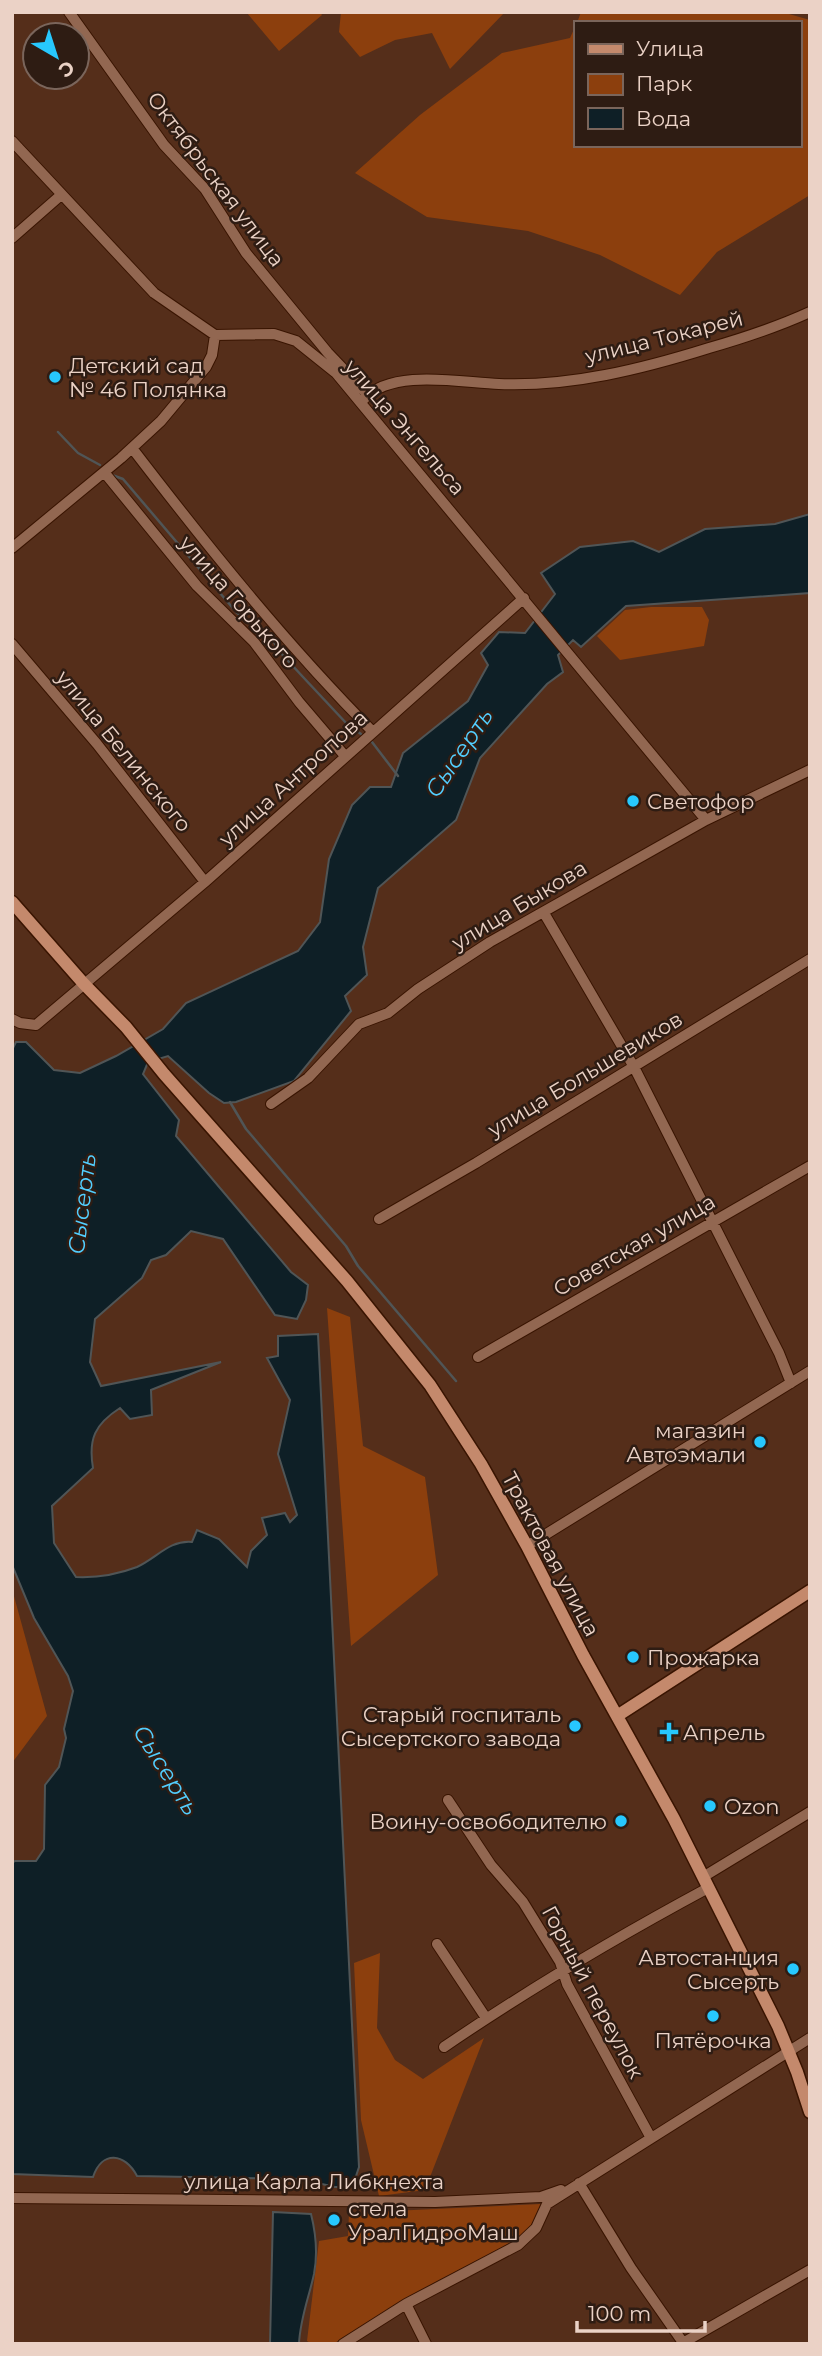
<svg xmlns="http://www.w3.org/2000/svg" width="822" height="2356" font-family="Montserrat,sans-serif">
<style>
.green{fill:#8c3f0d}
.water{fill:#0e1f26;stroke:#505556;stroke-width:2}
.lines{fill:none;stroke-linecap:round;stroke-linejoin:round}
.stream{stroke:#505556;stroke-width:2.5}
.minor-casing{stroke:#391401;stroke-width:12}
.major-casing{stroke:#391401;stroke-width:15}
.minor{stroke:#926751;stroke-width:10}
.major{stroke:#c4896c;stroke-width:12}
.poi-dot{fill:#27c8fe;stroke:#2e1c13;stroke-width:2.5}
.labels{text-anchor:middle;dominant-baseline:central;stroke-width:5;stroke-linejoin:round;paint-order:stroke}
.street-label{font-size:21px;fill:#ebd2c6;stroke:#2e1c13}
.poi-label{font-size:21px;fill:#ebd2c6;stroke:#2e1c13;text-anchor:start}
.water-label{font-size:23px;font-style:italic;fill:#52cefe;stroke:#2e1c13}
</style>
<rect width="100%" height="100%" fill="#552e1a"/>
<path class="green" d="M 320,12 L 322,15 L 279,51 L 247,13 Z
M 341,12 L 505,12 L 450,69 L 432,33 L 395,40 L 360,57 L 339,32 Z
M 581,12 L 782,12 L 810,20 L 810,195 L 717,252 L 680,295 L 600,255 L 528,231 L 427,217 L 355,173 L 420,115 L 502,53 L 570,38 L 575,27 L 575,145 L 799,145 L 799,23 L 577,23 Z
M 651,607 L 702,607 L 709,620 L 704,646 L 620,660 L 597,636 L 625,610 Z
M 327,1308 L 350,1317 L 363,1446 L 425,1477 L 438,1575 L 351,1646 Z
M 12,1589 L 47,1716 L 12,1763 Z
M 380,1953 L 377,2028 L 395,2060 L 423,2079 L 484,2038 L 425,2190 L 379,2196 L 361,2120 L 354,1963 Z
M 541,2204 L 536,2219 L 526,2233 L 501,2248 L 434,2283 L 333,2344 L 312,2344 L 307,2341 L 319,2241 L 348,2236 L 349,2213 Z"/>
<path class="water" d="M 810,514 L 810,593 L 626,606 L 581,647 L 573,640 L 558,655 L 563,672 L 547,684 L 480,758 L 456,820 L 378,888 L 363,947 L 367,975 L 345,996 L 351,1011 L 294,1081 L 236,1102 L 224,1103 L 209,1093 L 168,1056 L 148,1062 L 143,1074 L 179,1120 L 176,1136 L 291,1272 L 308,1285 L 306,1300 L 297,1319 L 275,1315 L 223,1239 L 191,1231 L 166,1255 L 151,1260 L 142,1278 L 95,1319 L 90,1362 L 101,1386 L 221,1362 L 151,1390 L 152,1415 L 130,1419 L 120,1408 C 95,1424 88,1439 93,1468 L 52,1506 L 54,1543 L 76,1577 C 98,1578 116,1575 137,1567 C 157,1558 169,1540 192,1542 L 197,1530 L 219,1539 L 247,1567 L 251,1551 L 267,1535 L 262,1518 L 285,1513 L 290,1522 L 297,1515 L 278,1454 L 290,1400 L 267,1358 L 278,1356 L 278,1336 L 318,1334 L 359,2167 L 354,2182 L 348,2187 L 335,2187 L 300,2179 L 137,2176 C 125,2153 102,2150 93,2177 L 12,2174 L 12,1863 L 15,1861 L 36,1861 L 44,1849 L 45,1785 L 59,1767 L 66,1738 L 64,1729 L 73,1691 L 68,1676 L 34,1618 L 12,1565 L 12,1050 L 16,1042 L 26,1042 L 54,1070 L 80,1073 L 116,1056 L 163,1029 L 186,1003 L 298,951 L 320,922 L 329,859 L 352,805 L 370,787 L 391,787 L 403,753 L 468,701 L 488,665 L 481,653 L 499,632 L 525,633 L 555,594 L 541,573 L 580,547 L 633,541 L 659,552 L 705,529 L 775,524 Z
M 273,2212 L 311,2214 C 316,2234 318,2253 314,2274 C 309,2297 300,2319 299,2344 L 270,2344 Z"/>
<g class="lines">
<path class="stream" d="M 58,432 L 78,453 L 100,465
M 112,475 L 123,479 L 237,613 L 270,634 L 278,650 L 303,677 L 347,724 L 361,734
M 372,742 L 398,776
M 230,1102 L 246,1129 L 346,1246 L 358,1266 L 456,1381"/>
<g class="minor-casing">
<path id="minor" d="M 69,12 L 164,145 L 205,189 L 246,253 L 328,353 L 368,395
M 12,141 L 154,293 L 215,335 L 274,334 L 296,341 L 336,373 L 706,820
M 12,238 L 61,195
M 364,399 C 393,368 462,383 499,384 C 570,387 642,369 709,348 C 744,338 777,327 810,312
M 132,448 C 208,547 285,643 373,732
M 104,472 L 197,586 L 254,642 L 299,702 L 345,756
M 12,548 L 121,458 L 161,421 L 206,367 L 212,355 L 215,335
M 12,644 L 97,744 L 205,882
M 544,913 L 634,1067 L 779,1353 L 791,1383
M 12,1019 L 20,1023 L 36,1025 L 205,882 L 524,598
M 271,1104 L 308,1078 L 359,1024 L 388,1013 L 418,989 L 490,942 L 706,820 L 810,770
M 379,1219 L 476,1163 L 810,959
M 478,1357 L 810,1166
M 527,1546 L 810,1371
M 448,1800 L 491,1865 L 523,1902 L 560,1962 L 567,1984 L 651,2138
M 703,1877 L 810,1812
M 437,1944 L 486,2018
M 444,2047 C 529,1989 617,1937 708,1888
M 579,2183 L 631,2268 L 684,2344
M 12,2198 L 435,2202 L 541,2197 L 561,2190
M 406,2304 L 426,2344
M 343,2344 L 406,2304 L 518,2245 L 536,2228 L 547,2204 L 810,2038
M 681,2344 L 810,2270"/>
</g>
<g class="major-casing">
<path id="major" d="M 12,902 L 84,984 L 126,1027 L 164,1074 L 347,1281 L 430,1385 L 481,1464 L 527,1546 L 583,1655 L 674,1819 L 778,2026 L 797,2072 L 810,2112
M 617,1716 L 810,1591"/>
</g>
<use href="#minor" class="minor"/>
<use href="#major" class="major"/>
</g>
<g class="poi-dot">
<circle cx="55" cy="377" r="7"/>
<circle cx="633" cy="801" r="7"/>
<circle cx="760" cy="1442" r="7"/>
<circle cx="633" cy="1657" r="7"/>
<circle cx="575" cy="1726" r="7"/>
<path d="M665.5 1721.5h7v7h7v7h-7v7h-7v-7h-7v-7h7z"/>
<circle cx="710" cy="1806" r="7"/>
<circle cx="621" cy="1821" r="7"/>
<circle cx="793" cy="1969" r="7"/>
<circle cx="713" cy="2016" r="7"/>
<circle cx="334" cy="2220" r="7"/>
</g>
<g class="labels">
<g class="street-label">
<text transform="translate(216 179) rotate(53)">Октябрьская улица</text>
<text transform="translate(664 337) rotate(-14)">улица Токарей</text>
<text transform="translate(405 427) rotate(49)">улица Энгельса</text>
<text transform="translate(239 602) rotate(49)">улица Горького</text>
<text transform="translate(124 751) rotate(51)">улица Белинского</text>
<text transform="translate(293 778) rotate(-42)">улица Антропова</text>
<text transform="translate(519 905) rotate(-31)">улица Быкова</text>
<text transform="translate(585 1074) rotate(-31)">улица Большевиков</text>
<text transform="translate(634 1245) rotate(-30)">Советская улица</text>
<text transform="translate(551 1554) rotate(62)">Трактовая улица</text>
<text transform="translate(593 1992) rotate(62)">Горный переулок</text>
<text x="314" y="2181">улица Карла Либкнехта</text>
</g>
<g class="poi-label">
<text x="69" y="365">Детский сад<tspan x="69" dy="24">№ 46 Полянка</tspan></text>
<text x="647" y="801">Светофор</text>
<text x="746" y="1430" text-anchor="end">магазин<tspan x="746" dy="24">Автоэмали</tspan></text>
<text x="647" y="1657">Прожарка</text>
<text x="561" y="1714" text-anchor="end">Старый госпиталь<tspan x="561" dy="24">Сысертского завода</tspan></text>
<text x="683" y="1732">Апрель</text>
<text x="724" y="1806">Ozon</text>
<text x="607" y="1821" text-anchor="end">Воину-освободителю</text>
<text x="779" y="1957" text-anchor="end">Автостанция<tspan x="779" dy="24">Сысерть</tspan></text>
<text x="713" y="2040" text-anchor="middle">Пятёрочка</text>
<text x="348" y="2208">стела<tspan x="348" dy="24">УралГидроМаш</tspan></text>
</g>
<g class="water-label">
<text transform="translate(459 753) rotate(-56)">Сысерть</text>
<text transform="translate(82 1204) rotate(-83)">Сысерть</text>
<text transform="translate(166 1770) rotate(58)">Сысерть</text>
</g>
</g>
<rect width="822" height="2356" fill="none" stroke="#ebd2c6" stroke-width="28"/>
<rect x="574" y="21" width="228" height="126" fill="#2e1c13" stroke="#7a655b" stroke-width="2"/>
<rect x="588" y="44" width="35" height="10" fill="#c4896c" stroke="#7a655b" stroke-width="2"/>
<text x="636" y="56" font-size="21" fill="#ebd2c6">Улица</text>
<rect x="588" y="74" width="35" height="21" fill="#8c3f0d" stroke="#7a655b" stroke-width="2"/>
<text x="636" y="91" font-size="21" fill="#ebd2c6">Парк</text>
<rect x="588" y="108" width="35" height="21" fill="#0e1f26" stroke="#7a655b" stroke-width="2"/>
<text x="636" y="126" font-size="21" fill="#ebd2c6">Вода</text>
<g transform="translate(56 56) rotate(141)"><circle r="33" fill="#2e1c13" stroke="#7a655b" stroke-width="2"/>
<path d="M0-5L12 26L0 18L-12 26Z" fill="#27c8fe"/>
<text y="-10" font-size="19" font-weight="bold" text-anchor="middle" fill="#ebd2c6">С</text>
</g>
<path d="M577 2321v10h128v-10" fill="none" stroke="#ebd2c6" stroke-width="3.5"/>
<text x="588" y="2321" font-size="21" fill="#ebd2c6" stroke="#2e1c13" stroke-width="5" paint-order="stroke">100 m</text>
</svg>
